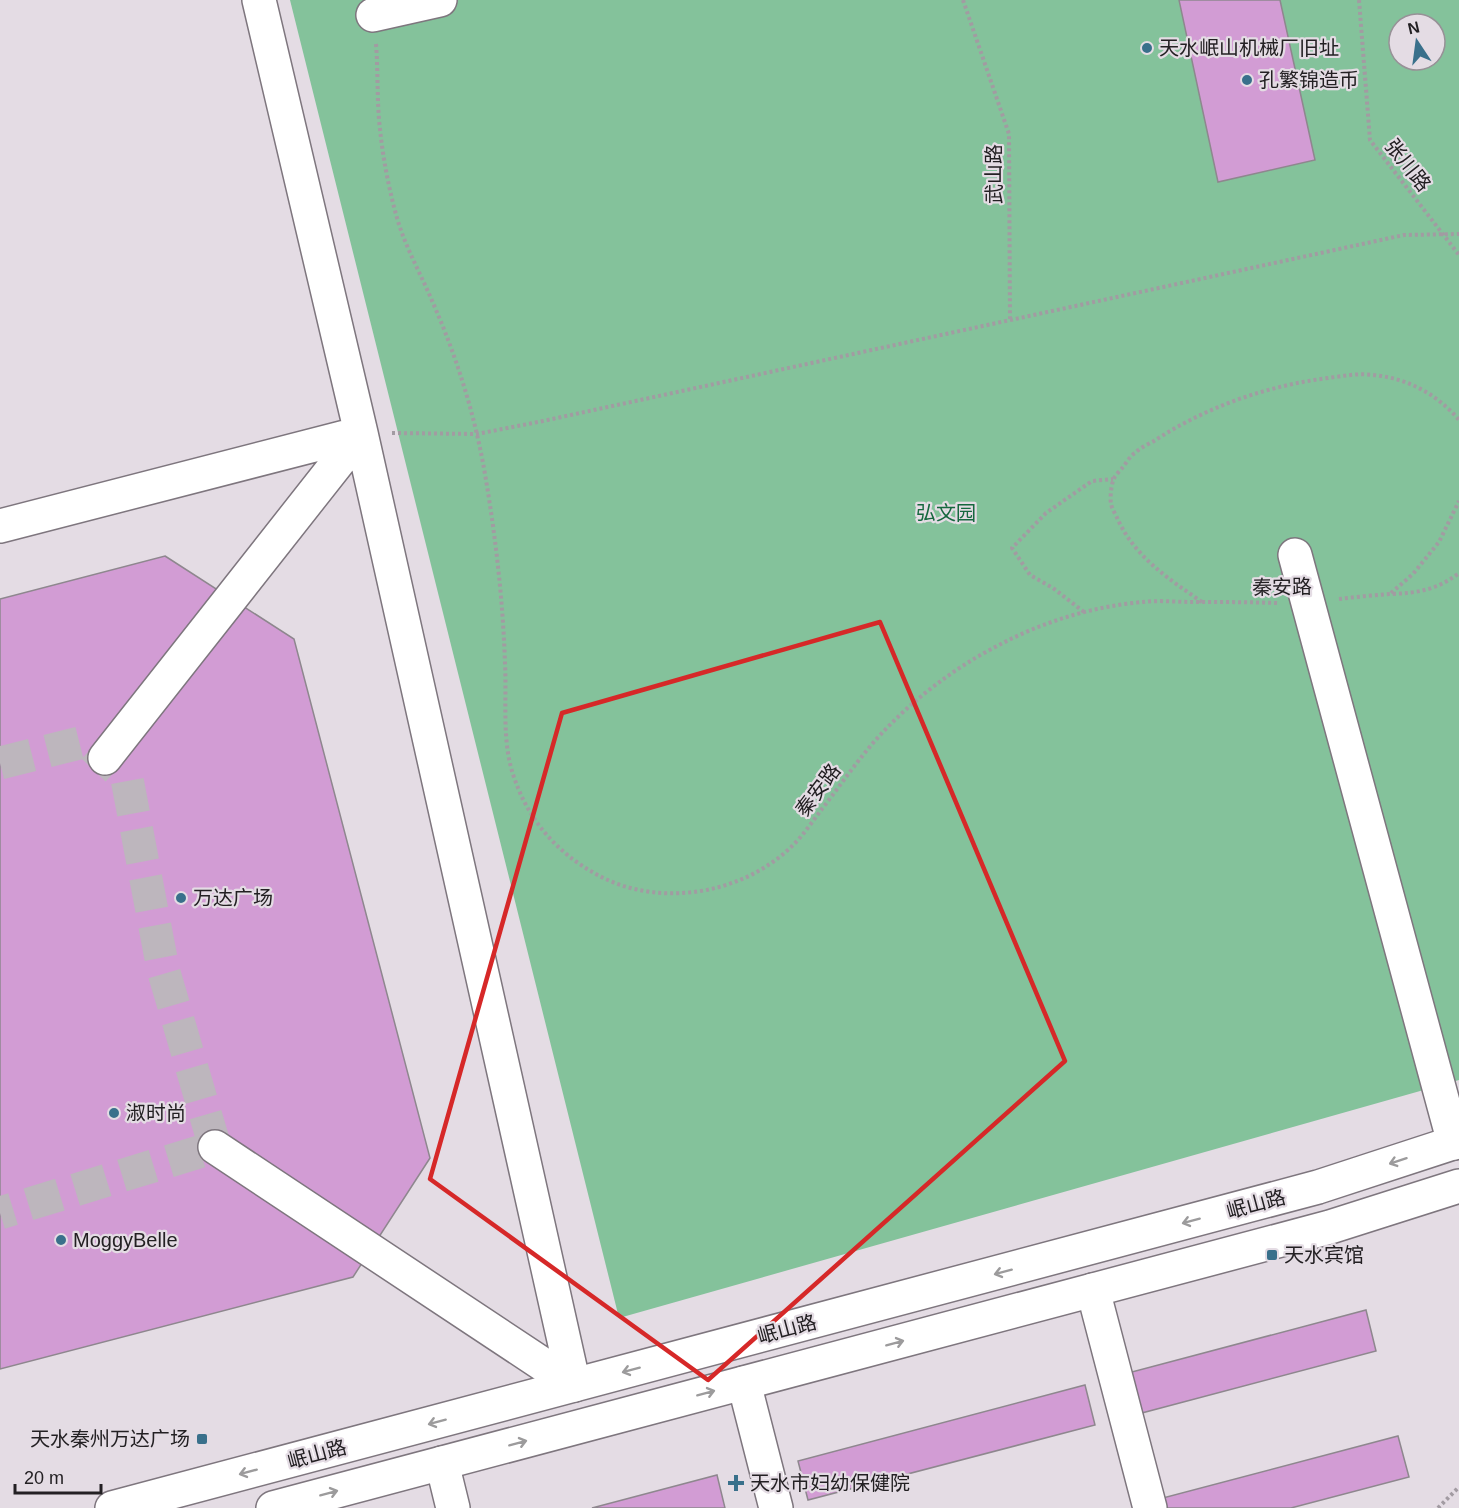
<svg xmlns="http://www.w3.org/2000/svg" width="1459" height="1508" font-family="Helvetica,'Noto Sans SC',sans-serif">
<style>
.green{fill:#84c29b;fill-rule:evenodd}
.building{fill:#d29cd4;stroke:#8e878e;stroke-width:1.5}
.lines{fill:none;stroke-linecap:round;stroke-linejoin:round}
.minor-tunnel{stroke:#bdb6bd;stroke-width:33;stroke-dasharray:33 16;stroke-linecap:butt}
.minor-casing{stroke:#7e767e;stroke-width:36}
.major-casing{stroke:#7e767e;stroke-width:36}
.path{stroke:#a29ba2;stroke-width:4;stroke-dasharray:3 3;stroke-linecap:butt}
.minor{stroke:#fff;stroke-width:33}
.major{stroke:#fff;stroke-width:33}
.oneway{stroke:#9c9b9c}
.marked{fill:none;stroke:#d62828;stroke-width:4.5;stroke-linejoin:round}
.poi-dot{fill:#39708b;stroke:#e4dce4;stroke-width:2}
.labels{text-anchor:middle;dominant-baseline:central;stroke-width:4.5;stroke-linejoin:round;paint-order:stroke}
.poi-label{font-size:20px;fill:#232023;stroke:#e4dce4;text-anchor:start}
.street-label{font-size:20px;fill:#232023;stroke:#e4dce4}
.park-label{font-size:20px;fill:#16683f;stroke:#e4dce4}
</style>
<rect width="100%" height="100%" fill="#e4dce4"/>
<path class="green" d="M 290,0 L 1459,0 L 1459,1080 L 619,1318 ZM 1399,24 L 1435,24 L 1435,60 L 1399,60 Z"/>
<path class="building" d="M 1179,0 L 1280,0 L 1315,160 L 1218,182 Z
M 165,556 L 294,639 L 430,1158 L 353,1277 L 0,1369 L 0,599 Z
M 1366,1310 L 1376,1351 L 1138,1414 L 1128,1373 Z
M 1085,1385 L 1095,1425 L 808,1500 L 798,1461 Z
M 1398,1436 L 1409,1477 L 1291,1508 L 1161,1508 L 1159,1499 Z
M 717,1475 L 725,1508 L 592,1508 Z"/>
<g class="lines">
<path class="minor-tunnel" d="M 0,763 L 87,741 L 127,779 L 163,969 L 215,1147 L 0,1213"/>
<g class="minor-casing">
<path id="minor" d="M 259,0 L 361,433 L 574,1385
M 373,15 L 440,0
M 0,526 L 361,433
M 1295,555 L 1454,1143
M 105,758 L 361,433
M 215,1147 L 574,1385
M 1093,1290 L 1150,1508
M 744,1383 L 776,1508
M 442,1463 L 453,1508"/>
</g>
<g class="major-casing">
<path id="major" d="M 112,1508 L 1318,1187 L 1459,1141
M 273,1508 L 1330,1227 L 1459,1186"/>
</g>
<path class="path" d="M 963,0 L 1009,134 L 1010,319
M 1359,0 L 1370,140 L 1459,255
M 376,44 C 378,69 377,94 379,119 C 382,153 388,186 397,218 C 406,249 421,274 433,303 C 458,360 476,419 486,480 C 496,540 503,602 505,663 C 507,702 501,743 515,780 C 531,826 565,861 610,881 C 669,906 743,892 790,848 C 802,837 812,822 822,809 C 839,787 855,764 873,743 C 908,703 952,669 999,645 C 1042,622 1094,606 1143,602 C 1159,600 1177,602 1193,602 C 1221,602 1249,602 1277,603
M 392,433 L 477,434 L 543,421 L 1404,235 L 1459,234
M 1391,593 L 1413,574 L 1439,542 L 1459,501
M 1339,599 C 1356,597 1374,595 1391,594 C 1417,593 1437,590 1459,573
M 1202,602 C 1169,579 1136,558 1118,520 C 1116,515 1112,509 1111,504 C 1110,498 1111,487 1113,481 C 1114,476 1120,471 1123,467 C 1127,462 1130,456 1135,453 C 1140,448 1148,444 1154,441 C 1206,407 1266,386 1328,378 C 1343,376 1358,373 1373,375 C 1407,378 1437,394 1459,420
M 1084,612 L 1053,588 L 1030,575 L 1012,548 L 1046,513 L 1092,481 L 1113,479
M 1438,1508 L 1459,1487"/>
<use href="#minor" class="minor"/>
<use href="#major" class="major"/>
</g>
<defs><path id="oneway-shaft" d="M-6 0H5M1.5-3L5.5 0L1.5 3" fill="none" stroke-width="1.6" stroke-linecap="round" stroke-linejoin="round" transform="scale(1.5)"/></defs>
<g class="oneway">
<use href="#oneway-shaft" transform="translate(1398 1161) rotate(162)"/>
<use href="#oneway-shaft" transform="translate(1191 1221) rotate(165)"/>
<use href="#oneway-shaft" transform="translate(1003 1272) rotate(165)"/>
<use href="#oneway-shaft" transform="translate(895 1343) rotate(-15)"/>
<use href="#oneway-shaft" transform="translate(631 1370) rotate(165)"/>
<use href="#oneway-shaft" transform="translate(706 1393) rotate(-15)"/>
<use href="#oneway-shaft" transform="translate(437 1422) rotate(165)"/>
<use href="#oneway-shaft" transform="translate(518 1443) rotate(-15)"/>
<use href="#oneway-shaft" transform="translate(248 1472) rotate(165)"/>
<use href="#oneway-shaft" transform="translate(329 1493) rotate(-15)"/>
</g>
<path class="marked" d="M 880,622 L 1065,1061 L 708,1380 L 430,1179 L 562,713 Z"/>
<g class="poi-dot">
<circle cx="1147" cy="48" r="6"/>
<circle cx="1247" cy="80" r="6"/>
<circle cx="181" cy="898" r="6"/>
<circle cx="114" cy="1113" r="6"/>
<circle cx="61" cy="1240" r="6"/>
<rect x="1266" y="1249" width="12" height="12" rx="3"/>
<rect x="196" y="1433" width="12" height="12" rx="3"/>
<path d="M733 1474h6v6h6v6h-6v6h-6v-6h-6v-6h6z"/>
</g>
<g class="labels">
<g class="poi-label">
<text x="1159" y="48">天水岷山机械厂旧址</text>
<text x="1259" y="80">孔繁锦造币</text>
<text x="193" y="898">万达广场</text>
<text x="126" y="1113">淑时尚</text>
<text x="73" y="1240">MoggyBelle</text>
<text x="1284" y="1255">天水宾馆</text>
<text x="190" y="1439" text-anchor="end">天水秦州万达广场</text>
<text x="750" y="1483">天水市妇幼保健院</text>
</g>
<g class="street-label">
<text transform="translate(1408 165) rotate(52)">张川路</text>
<text transform="translate(994 174) rotate(-90)">武山路</text>
<text transform="translate(1282 587) rotate(-1)">秦安路</text>
<text transform="translate(818 790) rotate(-53)">秦安路</text>
<text transform="translate(1256 1204) rotate(-15)">岷山路</text>
<text transform="translate(787 1329) rotate(-15)">岷山路</text>
<text transform="translate(317 1454) rotate(-15)">岷山路</text>
</g>
<g class="park-label">
<text x="946" y="513">弘文园</text>
</g>
</g>
<g transform="translate(1417 42) rotate(347)"><circle r="28" fill="#e4dce4" stroke="#979197" stroke-width="1.5"/>
<path d="M0-4.5L10 22L0 15L-10 22Z" fill="#39708b"/>
<text y="-9" font-size="16" font-weight="bold" text-anchor="middle" fill="#232023">N</text>
</g>
<path d="M15 1484v9h86v-9" fill="none" stroke="#232023" stroke-width="3"/>
<text x="24" y="1484" font-size="18" fill="#232023" stroke="#e4dce4" stroke-width="4.5" paint-order="stroke">20 m</text>
</svg>
